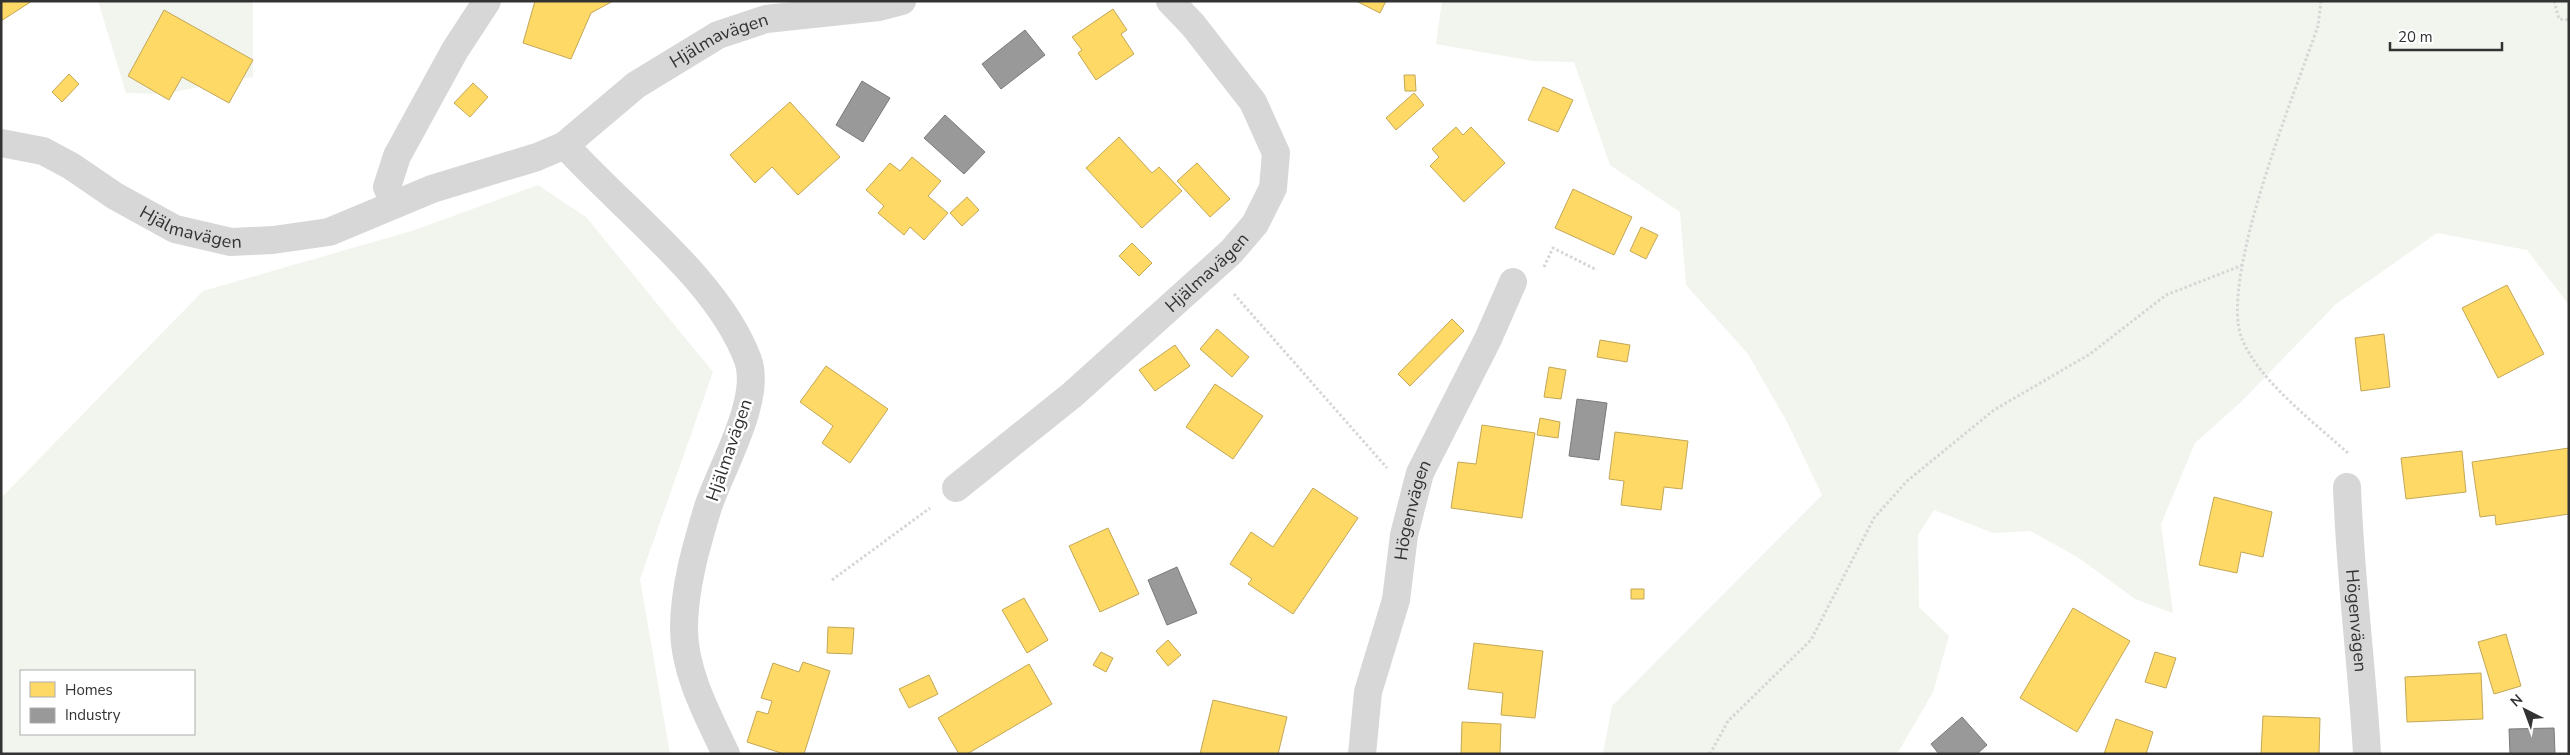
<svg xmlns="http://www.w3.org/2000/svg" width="2570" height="755" font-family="'Nunito Sans',sans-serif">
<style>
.green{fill:#f1f5ed;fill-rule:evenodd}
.homes{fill:#ffd966;stroke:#c2a757}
.industry{fill:#999;stroke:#7a7a7a}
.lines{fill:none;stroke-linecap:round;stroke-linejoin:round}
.path{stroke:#d6d6d6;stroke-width:3;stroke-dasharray:2.5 2.5;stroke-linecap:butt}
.minor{stroke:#d7d7d7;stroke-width:28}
.labels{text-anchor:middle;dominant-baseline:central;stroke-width:5;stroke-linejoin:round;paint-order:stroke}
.street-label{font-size:18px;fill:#333;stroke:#fff}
</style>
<rect width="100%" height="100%" fill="#fff"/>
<path class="green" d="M 98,1 L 253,1 L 253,77 L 163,94 L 126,93 Z
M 1442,1 L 2569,1 L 2569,305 L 2527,250 L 2437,233 L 2336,304 L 2241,402 L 2195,443 L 2161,524 L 2173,613 L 2135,599 L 2079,558 L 2030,531 L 1993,533 L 1934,510 L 1918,535 L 1919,607 L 1949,636 L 1933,692 L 1897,754 L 1603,754 L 1612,706 L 1822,495 L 1787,422 L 1748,354 L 1686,285 L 1680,212 L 1610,165 L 1574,62 L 1533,61 L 1436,44 Z
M 538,185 L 586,217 L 713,372 L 640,579 L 670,754 L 1,754 L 1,498 L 203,291 L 415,230 ZM 194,671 L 194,734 L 21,734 L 21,671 Z"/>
<path class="homes" d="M 1,1 L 32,1 L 1,21 Z
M 535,1 L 613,1 L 591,13 L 571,59 L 523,43 Z
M 1356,1 L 1386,1 L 1380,13 Z
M 1113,9 L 1127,30 L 1121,34 L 1134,54 L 1096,80 L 1078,53 L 1082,50 L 1072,37 Z
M 164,10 L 253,60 L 229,103 L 182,77 L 169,100 L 128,76 Z
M 69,74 L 79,84 L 62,102 L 52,92 Z
M 1404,75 L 1415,75 L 1416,91 L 1405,91 Z
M 473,83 L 488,97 L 470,117 L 454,103 Z
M 1543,87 L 1573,100 L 1558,132 L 1528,120 Z
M 1414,93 L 1424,105 L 1396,130 L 1386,118 Z
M 790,102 L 840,157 L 798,195 L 772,167 L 755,183 L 730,155 Z
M 1456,127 L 1463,135 L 1471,127 L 1505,163 L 1464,202 L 1430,166 L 1439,157 L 1432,149 Z
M 1119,137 L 1152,173 L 1159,167 L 1182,191 L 1142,228 L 1086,168 Z
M 912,157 L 941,181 L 928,196 L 948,213 L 924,240 L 910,227 L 904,235 L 878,213 L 884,206 L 866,190 L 890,163 L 900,171 Z
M 1197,163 L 1230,199 L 1210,217 L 1177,181 Z
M 1573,189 L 1632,217 L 1614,255 L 1555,228 Z
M 967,197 L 979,210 L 962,226 L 950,213 Z
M 1641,227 L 1658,235 L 1646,259 L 1630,251 Z
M 1132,243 L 1152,263 L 1139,276 L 1119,256 Z
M 2507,285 L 2544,354 L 2498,378 L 2462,308 Z
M 1452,319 L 1464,331 L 1410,386 L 1398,374 Z
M 1217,329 L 1249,357 L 1232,377 L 1200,349 Z
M 2384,334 L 2390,387 L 2361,391 L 2355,338 Z
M 1600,340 L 1630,345 L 1627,362 L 1597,357 Z
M 1175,345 L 1190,366 L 1155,391 L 1139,370 Z
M 826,366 L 888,409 L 850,463 L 822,443 L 833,426 L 800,402 Z
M 1549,367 L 1566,370 L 1561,399 L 1544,397 Z
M 1215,384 L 1263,416 L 1233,459 L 1186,427 Z
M 1540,418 L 1560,422 L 1558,438 L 1537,435 Z
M 1482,425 L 1535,433 L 1522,518 L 1451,508 L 1458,462 L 1476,464 Z
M 1615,432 L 1688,441 L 1682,489 L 1664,487 L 1661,510 L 1621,505 L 1624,481 L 1609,479 Z
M 2569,448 L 2569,514 L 2496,525 L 2495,515 L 2480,517 L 2472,462 Z
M 2462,451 L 2466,492 L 2406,499 L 2401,458 Z
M 1313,488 L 1358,518 L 1293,614 L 1248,584 L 1252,579 L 1230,564 L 1251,532 L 1273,547 Z
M 2214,497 L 2272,512 L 2263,557 L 2241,552 L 2237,573 L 2199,565 Z
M 1108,528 L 1139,594 L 1100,612 L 1069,546 Z
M 1631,589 L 1644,589 L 1644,599 L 1631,599 Z
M 1024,598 L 1048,640 L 1027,653 L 1002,610 Z
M 2073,608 L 2130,641 L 2077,732 L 2020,698 Z
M 828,627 L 854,628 L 852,654 L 827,653 Z
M 2506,634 L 2521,686 L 2494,694 L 2478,642 Z
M 1168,640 L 1181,655 L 1168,666 L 1156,651 Z
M 1474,643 L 1543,651 L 1535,718 L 1501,715 L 1503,693 L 1468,689 Z
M 1101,652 L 1113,658 L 1106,672 L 1093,665 Z
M 2155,652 L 2176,658 L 2166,688 L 2145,682 Z
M 803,662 L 830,671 L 804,754 L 784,754 L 747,742 L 757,711 L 768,714 L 772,701 L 761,698 L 773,663 L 799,672 Z
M 1029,664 L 1052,704 L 967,754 L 959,754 L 938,718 Z
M 2481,673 L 2483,719 L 2407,722 L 2405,677 Z
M 929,675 L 938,694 L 909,708 L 899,689 Z
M 1213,700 L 1287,717 L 1278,754 L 1200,754 Z
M 2263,716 L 2320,718 L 2319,754 L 2261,754 Z
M 2116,719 L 2153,732 L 2146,754 L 2104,754 Z
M 1462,722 L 1501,724 L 1500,754 L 1461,754 Z"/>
<path class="industry" d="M 1025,30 L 1045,55 L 1001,89 L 982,64 Z
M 862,81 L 890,98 L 863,142 L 836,125 Z
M 945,115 L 985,152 L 964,174 L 924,138 Z
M 1577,399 L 1607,403 L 1599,460 L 1569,456 Z
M 1177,567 L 1197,613 L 1167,625 L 1148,580 Z
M 1962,717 L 1987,745 L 1977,754 L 1939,754 L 1931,744 Z
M 2554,728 L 2555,754 L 2510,754 L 2509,729 Z"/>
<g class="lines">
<path class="path" d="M 2321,1 L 2318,26 C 2296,90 2218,280 2242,339 C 2259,381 2316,424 2349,454
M 2554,1 L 2559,19 L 2569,20
M 1544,267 L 1553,248 L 1597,270
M 1234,294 L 1387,468
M 832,580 L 930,508
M 1710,754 L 1728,721 L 1811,640 L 1874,518 L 1907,481 L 1994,410 L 2090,354 L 2166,295 L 2243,265"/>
<g class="minor">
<path id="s1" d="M 1,143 L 43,151 L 71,166 L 115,196 L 175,229 L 231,242 L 273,240 L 329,232 L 432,189 L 537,157 L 565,145 L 636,85 L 718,35 L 766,19 L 879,7 L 902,1"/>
<path d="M 565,145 C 623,210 718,279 748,360 C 762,400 721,468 708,507 C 696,547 684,588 684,629 C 684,672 708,716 726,754"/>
<path d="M 394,203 L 387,187 L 397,156 L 455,50 L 487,1"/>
<path id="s2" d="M 2347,487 C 2350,576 2362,665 2367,754"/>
<path id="s3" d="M 956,488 L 1072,395 L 1231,252 L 1255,224 L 1273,188 L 1276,153 L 1253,102 L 1193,25 L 1170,1"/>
<path id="s4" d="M 1362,754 L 1368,692 L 1396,600 L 1404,535 L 1420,473 L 1488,339 L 1513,282"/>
</g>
</g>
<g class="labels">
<g class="street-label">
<text stroke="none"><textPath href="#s1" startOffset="792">Hjälmavägen</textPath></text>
<text stroke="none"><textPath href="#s1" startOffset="211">Hjälmavägen</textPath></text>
<text stroke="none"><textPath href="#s3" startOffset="331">Hjälmavägen</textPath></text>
<text transform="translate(729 450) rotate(-71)">Hjälmavägen</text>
<text stroke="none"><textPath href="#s4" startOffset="250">Högenvägen</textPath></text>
<text stroke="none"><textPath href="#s2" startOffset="134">Högenvägen</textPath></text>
</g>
</g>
<rect width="2570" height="755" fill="none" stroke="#333333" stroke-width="5"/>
<rect x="20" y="670" width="175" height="65" fill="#ffffff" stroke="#adadad"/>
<rect x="30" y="682" width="25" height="15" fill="#ffd966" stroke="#adadad"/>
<text x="65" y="695" font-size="15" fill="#333333">Homes</text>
<rect x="30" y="708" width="25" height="15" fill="#999999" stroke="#adadad"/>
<text x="65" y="720" font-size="15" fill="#333333">Industry</text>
<g transform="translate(2525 710) rotate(318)" stroke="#ffffff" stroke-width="4" paint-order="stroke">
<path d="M0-4L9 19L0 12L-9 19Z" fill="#333333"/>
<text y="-8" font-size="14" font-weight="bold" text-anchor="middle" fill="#333333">N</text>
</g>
<path d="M2390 42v8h112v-8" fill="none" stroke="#333333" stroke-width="2.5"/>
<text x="2398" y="42" font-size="15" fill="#333333" stroke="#ffffff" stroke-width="4" paint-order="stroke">20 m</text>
</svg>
